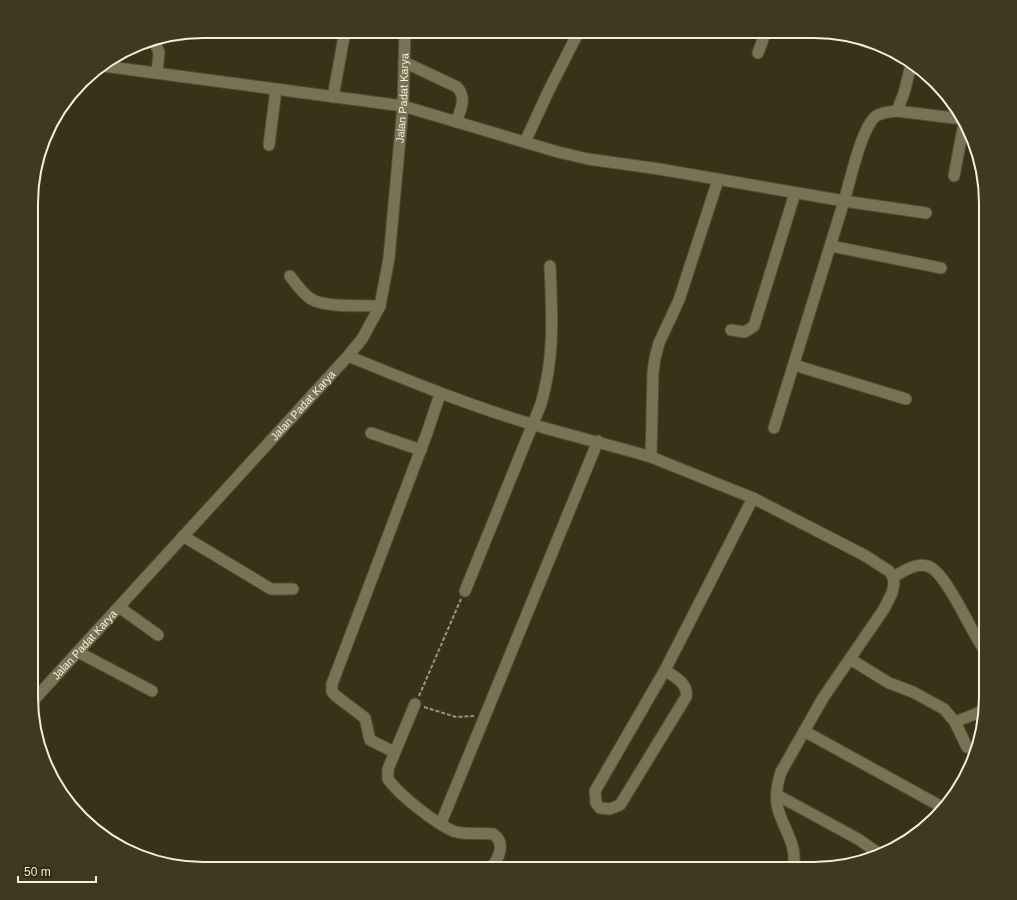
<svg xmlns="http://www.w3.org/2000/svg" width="1017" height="900" font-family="Helvetica,sans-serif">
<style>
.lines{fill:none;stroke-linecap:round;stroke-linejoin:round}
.street-casing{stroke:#524e36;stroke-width:13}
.path{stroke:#98947f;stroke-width:2;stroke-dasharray:4 2;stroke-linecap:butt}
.street{stroke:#787355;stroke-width:11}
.labels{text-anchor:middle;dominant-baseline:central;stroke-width:3.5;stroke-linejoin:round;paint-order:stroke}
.street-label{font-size:11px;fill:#f2efdf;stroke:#2e290e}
.rim{fill:none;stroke:#f2efdf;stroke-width:2}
</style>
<rect width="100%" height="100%" fill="#383318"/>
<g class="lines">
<g class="street-casing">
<g id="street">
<path d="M 154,39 L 159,53 L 157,72"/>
<path d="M 758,53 L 766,31"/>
<path d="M 404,62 L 457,87 C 467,98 461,109 456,122"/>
<path d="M 103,66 L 403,106 L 558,152 L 588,159 L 659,169 L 844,201 C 850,182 861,128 876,116 C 882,112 889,112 897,111 L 904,93 L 911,65"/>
<path d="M 333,97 L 345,31"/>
<path d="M 897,111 L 962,119"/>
<path d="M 525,142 L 548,92 L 579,31"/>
<path d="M 269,145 L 276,89"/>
<path d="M 954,176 L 964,123"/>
<path d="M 718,180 L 679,300 L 659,343 L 655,358 L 653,372 L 651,457 L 753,498 L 864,555 L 889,571 L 893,577 L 894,584 L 892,593 L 884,609 L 823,698 L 781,772 C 777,784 775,797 778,809 C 783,828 800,849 792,869"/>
<path d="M 831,246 L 941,268"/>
<path d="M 290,276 C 296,284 303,294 311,299 C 326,308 363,305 380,306"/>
<path d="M 731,330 L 745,332 L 754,326 L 795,193"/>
<path d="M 348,356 C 409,381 468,405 531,424 C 571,436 611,445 651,457"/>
<path d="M 794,365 L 906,399"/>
<path d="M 774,428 L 844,201 L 926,213"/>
<path d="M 371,433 L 421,450"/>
<path d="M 183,536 L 271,589 L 293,589"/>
<path d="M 893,577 C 904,571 915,563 927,566 C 946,570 972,635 986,652"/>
<path d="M 465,591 L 541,404 C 555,355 552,315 550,266"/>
<path d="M 119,607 L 158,635"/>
<path d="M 78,652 L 152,691"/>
<path d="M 850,659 L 889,683 L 913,692 L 944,709 L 955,722 L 967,747"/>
<path d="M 665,670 C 674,677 689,683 686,697 L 620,805 L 610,809 L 600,808 L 596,803 L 595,791 L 665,670 L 753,498"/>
<path id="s1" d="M 31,703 L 348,356 L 362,339 L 380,306 L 389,258 L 403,106 L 405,31"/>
<path d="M 415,704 L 388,769 L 388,779 C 399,795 435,823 453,831 C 466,836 480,832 493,834 C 507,843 498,860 490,869"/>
<path d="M 955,722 L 983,711"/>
<path d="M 804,731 L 942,807"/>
<path d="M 394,752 L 370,740 L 365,718 L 336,696 L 332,692 L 332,684 L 427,433 L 440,394"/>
<path d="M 777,795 L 858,839 L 881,855"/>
<path d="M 441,823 L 598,441"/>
</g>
</g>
<path class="path" d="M 419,696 L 461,599
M 424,707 L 456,717 L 474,716"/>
<use href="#street" class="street"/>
</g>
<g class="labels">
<g class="street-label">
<text stroke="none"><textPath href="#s1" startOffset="739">Jalan Padat Karya</textPath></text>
<text stroke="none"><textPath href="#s1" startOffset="403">Jalan Padat Karya</textPath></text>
<text stroke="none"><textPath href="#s1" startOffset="79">Jalan Padat Karya</textPath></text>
</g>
</g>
<path d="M0 0H1017V900H0ZM203 38H814A165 165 0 0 1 979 203V697A165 165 0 0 1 814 862H203A165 165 0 0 1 38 697V203A165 165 0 0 1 203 38Z" fill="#3e391f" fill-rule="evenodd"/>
<path class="rim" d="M203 38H814A165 165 0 0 1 979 203V697A165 165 0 0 1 814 862H203A165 165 0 0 1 38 697V203A165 165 0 0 1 203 38Z"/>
<path d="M18 876v6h78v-6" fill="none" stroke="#f2efdf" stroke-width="2"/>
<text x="24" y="876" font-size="12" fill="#f2efdf" stroke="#2e290e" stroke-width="3" paint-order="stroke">50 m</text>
</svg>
